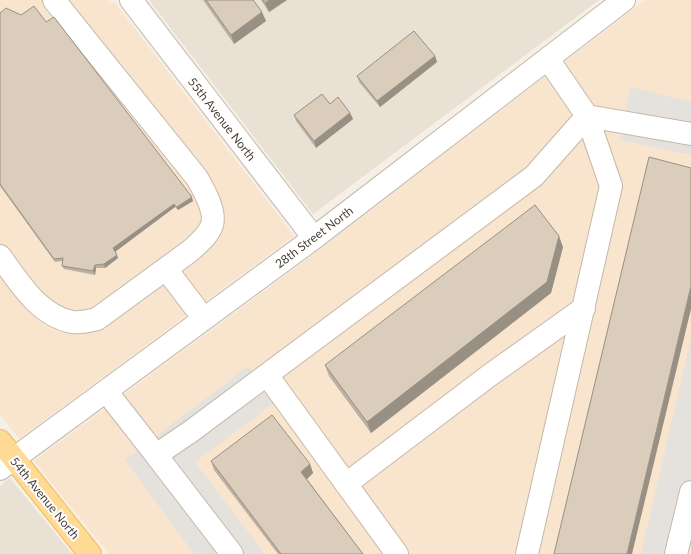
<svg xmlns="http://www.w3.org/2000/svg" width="691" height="554" font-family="Lato,sans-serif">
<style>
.residential{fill:#e9e1d3}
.commercial{fill:#f9e4ce}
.parking{fill:#e5e2de}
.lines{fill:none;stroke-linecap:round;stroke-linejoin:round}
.minor-casing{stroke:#c4b9aa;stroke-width:24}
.major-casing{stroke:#f1ba57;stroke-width:24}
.minor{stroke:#fff;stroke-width:22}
.major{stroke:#ffda94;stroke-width:22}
.wall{fill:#bbb0a2}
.shaded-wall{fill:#999084}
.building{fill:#dacdbc;stroke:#999084}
.labels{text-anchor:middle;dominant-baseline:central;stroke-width:4;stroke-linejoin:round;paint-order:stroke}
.street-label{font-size:12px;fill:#483f34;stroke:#fff}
</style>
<rect width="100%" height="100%" fill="#f5efe5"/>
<path class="residential" d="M 149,0 L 599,0 L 313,214 Z
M 10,478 L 72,554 L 0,554 L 0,486 Z"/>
<path class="commercial" d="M 0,0 L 108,0 L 108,3 L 115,3 L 294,236 L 19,439 L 0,414 Z
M 645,0 L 691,0 L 691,554 L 109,554 L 34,461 L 310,257 Z"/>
<path class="parking" d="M 630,87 L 691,102 L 691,155 L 620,140 Z
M 691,338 L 691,524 L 684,554 L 641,554 Z
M 248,366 L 275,402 L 195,462 L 265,554 L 194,554 L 125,460 Z"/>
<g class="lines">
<g class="minor-casing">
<path id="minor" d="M 131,0 L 314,238
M 548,59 L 587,116 L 691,134
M 0,256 C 19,282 38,315 72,322 C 80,323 89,321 97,319 L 190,251 C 198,244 208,236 212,225 C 216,211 204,190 197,178 L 54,0
M 166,269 L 204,319
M 267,375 L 397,554
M 106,391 L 156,455 L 190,432 L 534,176 L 587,116 L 611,186 L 527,554
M 156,455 L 232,554
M 0,469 L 314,238 L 624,0
M 346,484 L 490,375 L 584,308
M 676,554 L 691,492"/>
</g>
<g class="major-casing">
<path id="major" d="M 0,441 L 90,554"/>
</g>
<use href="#minor" class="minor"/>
<use href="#major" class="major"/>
</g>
<path class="wall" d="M 203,0 L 253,0 L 266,21 L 234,44 Z
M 261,0 L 287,0 L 269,12 Z
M 0,13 L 21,15 L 46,22 L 193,201 L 178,210 L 175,207 L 115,251 L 118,258 L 105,268 L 96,268 L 95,275 L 64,269 L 62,266 L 63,261 L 55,262 L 0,186 Z
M 435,56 L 437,62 L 380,107 L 359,82 L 357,76 Z
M 330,104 L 350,113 L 353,119 L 316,148 L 296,121 L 294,115 Z
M 563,247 L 551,293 L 371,433 L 329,376 L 325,365 Z
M 211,461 L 310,464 L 313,473 L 307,479 L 363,554 L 278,554 L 214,470 Z"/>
<path class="shaded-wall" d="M 270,0 L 287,0 L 269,12 L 265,3 Z
M 262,12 L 266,21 L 234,44 L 231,35 Z
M 435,56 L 437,62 L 380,107 L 377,101 Z
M 350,113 L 353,119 L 316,148 L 314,141 Z
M 192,197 L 193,201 L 178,210 L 177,207 Z
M 174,204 L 175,207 L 115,252 L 113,248 Z
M 559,236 L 563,247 L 551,293 L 371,433 L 367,422 Z
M 117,255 L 118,258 L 105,268 L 104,264 Z
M 95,265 L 96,268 L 95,275 L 93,271 Z
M 691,286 L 691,309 L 632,554 L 627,554 Z
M 310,464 L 313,473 L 305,481 L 301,472 Z"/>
<path class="building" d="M 206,0 L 253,0 L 262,12 L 231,35 Z
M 263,0 L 270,0 L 265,3 Z
M 34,6 L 46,22 L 54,17 L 192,197 L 177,207 L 174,204 L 113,248 L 117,255 L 104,264 L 95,265 L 93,271 L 62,266 L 63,258 L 54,259 L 0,184 L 0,13 L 6,8 L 21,15 Z
M 414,31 L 435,56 L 377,101 L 357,76 Z
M 322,94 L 330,104 L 338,97 L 350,113 L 314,141 L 294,115 Z
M 649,157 L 691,168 L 691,286 L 627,554 L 554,554 Z
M 535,205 L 559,236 L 547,282 L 367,422 L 325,365 Z
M 272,415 L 310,464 L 301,472 L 363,554 L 281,554 L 211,461 Z"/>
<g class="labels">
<g class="street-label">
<text transform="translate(222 119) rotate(52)">55th Avenue North</text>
<text transform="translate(314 237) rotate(-37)">28th Street North</text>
<text transform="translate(45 498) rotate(51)">54th Avenue North</text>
</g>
</g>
</svg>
